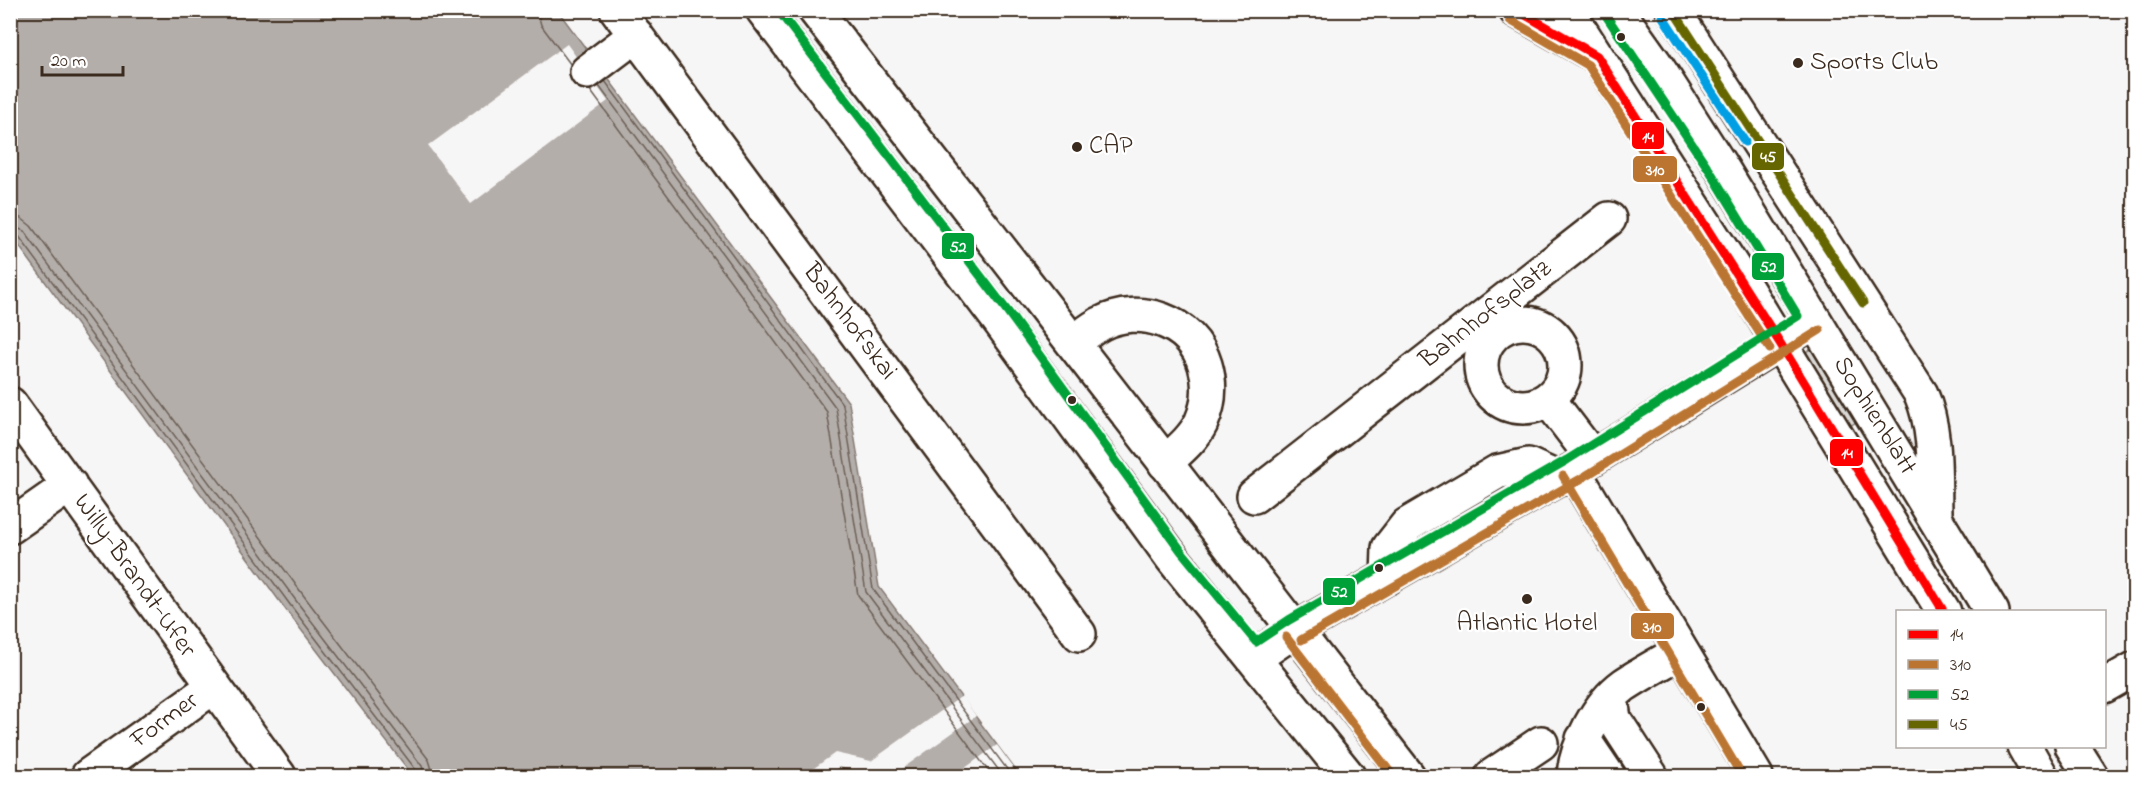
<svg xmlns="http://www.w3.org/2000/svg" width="2145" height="787" font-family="'Indie Flower',sans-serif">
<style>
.green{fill:#dbd9d6;stroke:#8b827a;stroke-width:1.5}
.water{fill:#b4aeaa;stroke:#847972;stroke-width:1.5}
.pier{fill:#f7f6f6}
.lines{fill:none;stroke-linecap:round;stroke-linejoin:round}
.shore{stroke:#6b5f56;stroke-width:1.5}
.minor-casing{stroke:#3b2a1e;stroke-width:38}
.major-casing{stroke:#3b2a1e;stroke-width:38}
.minor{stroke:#fff;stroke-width:33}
.major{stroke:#fff;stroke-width:33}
.bus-1-casing{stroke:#fff;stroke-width:14}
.bus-2-casing{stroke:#fff;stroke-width:14}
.bus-3-casing{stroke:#fff;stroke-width:14}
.bus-4-casing{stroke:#fff;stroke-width:14}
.bus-5-casing{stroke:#fff;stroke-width:14}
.bus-1{stroke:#f00;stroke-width:9}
.bus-2{stroke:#bb7530;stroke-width:9}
.bus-3{stroke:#00a138;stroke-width:9}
.bus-4{stroke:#660;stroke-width:9}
.bus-5{stroke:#009ee3;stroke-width:9}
.bus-dot{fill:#3b2a1e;stroke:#fff;stroke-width:2}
.labels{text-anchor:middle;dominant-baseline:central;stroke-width:4.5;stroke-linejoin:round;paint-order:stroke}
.poi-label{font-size:26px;fill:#3b2a1e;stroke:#fff;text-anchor:start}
.street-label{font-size:26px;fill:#3b2a1e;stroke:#fff}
.line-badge{stroke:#fff;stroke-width:2}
.badge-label{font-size:16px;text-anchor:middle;font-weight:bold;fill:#fff}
</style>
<rect width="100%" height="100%" fill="#f7f6f6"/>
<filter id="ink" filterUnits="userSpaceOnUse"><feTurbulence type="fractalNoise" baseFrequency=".0167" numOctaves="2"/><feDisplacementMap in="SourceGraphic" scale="12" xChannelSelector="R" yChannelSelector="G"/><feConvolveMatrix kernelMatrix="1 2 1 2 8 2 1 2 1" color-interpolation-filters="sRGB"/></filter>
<g filter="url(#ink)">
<path class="green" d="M 1812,348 L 1859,420 L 1850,426 L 1803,354 Z"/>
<path class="water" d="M 10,11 L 558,11 L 849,403 L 879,587 L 1020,776 L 413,776 L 286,610 L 11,235 Z"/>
<path class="pier" d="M 567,44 L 608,101 L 471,204 L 428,146 Z
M 962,696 L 976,716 L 892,776 L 850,776 L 856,771 L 839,767 L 826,776 L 803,776 L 835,753 L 871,761 Z
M 997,745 L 1013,767 L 999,776 L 954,776 Z"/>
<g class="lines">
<path class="shore" d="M 537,10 L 541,25 L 571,65
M 605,81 L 843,405 L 873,589 L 1012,776
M 599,86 L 836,408 L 866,592 L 1003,776
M 590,90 L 827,412 L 858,595 L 992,776
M 10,216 L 21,218 L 31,226 L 304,596 L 429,760 L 434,776
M 10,225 L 24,231 L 297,602 L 422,766 L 425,776
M 10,233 L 18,235 L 291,606 L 416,770 L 417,776"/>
<g class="minor-casing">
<path id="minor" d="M 617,10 L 1079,634
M 1516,10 L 1593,54
M 1567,10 L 1741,280 L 1944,612
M 1617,10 L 1654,62 L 1720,165 L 1992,612
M 1673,10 L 1921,394 C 1937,431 1934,473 1935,513
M 587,72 L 636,35
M1481 365a42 42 0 1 1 84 0a42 42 0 1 1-84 0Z
M 1074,343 C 1082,336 1091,329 1100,324 C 1139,303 1192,321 1205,365 C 1211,385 1210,403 1201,423 C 1193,439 1178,451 1165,463
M 1548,399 L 1593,458
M 10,404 L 279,776
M 1573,470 L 1756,776
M 1254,496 L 1609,219
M 10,527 L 70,485
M 1388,577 L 1389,548 L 1407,525 L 1497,472 L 1528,465 L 1559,479
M 1254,658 L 1295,630 L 1573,470 L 1798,331
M 2104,686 L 2134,669
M 1611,699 L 1614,719 L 1651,776
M 1583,739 L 1608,776
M 2024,746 L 2041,776
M 2072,746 L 2091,776
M 88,776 L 213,687
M 1492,776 L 1541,743
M 1574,776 C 1576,746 1598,704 1624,685 C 1642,673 1661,663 1680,652"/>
</g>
<g class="major-casing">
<path id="major" d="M 763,10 L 998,319 L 1173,559 L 1348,776
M 815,10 L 1408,776"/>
</g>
<use href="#minor" class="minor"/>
<use href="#major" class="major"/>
<g class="bus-1-casing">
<path id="bus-1" d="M 1517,10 L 1597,56 L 1780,343 L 1944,612"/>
</g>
<g class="bus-2-casing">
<path id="bus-2" d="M 1510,20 L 1588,65 L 1770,349
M 1563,476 L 1742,776
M 1286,637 L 1393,776
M 1301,640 L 1579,480 L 1820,330"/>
</g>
<g class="bus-3-casing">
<path id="bus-3" d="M 778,10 L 1008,312 L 1182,552 L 1256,642 L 1289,620 L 1567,460 L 1798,316 L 1710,171 L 1607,17"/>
</g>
<g class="bus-4-casing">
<path id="bus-4" d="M 1673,10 L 1863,303"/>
</g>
<g class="bus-5-casing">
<path id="bus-5" d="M 1663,17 L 1745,142"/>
</g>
<use href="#bus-1" class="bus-1"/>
<use href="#bus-2" class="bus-2"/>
<use href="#bus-3" class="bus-3"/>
<use href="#bus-4" class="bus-4"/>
<use href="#bus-5" class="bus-5"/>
</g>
</g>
<g class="bus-dot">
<circle cx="1621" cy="37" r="5"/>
<circle cx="1798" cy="63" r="6"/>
<circle cx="1077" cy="147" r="6"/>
<circle cx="1072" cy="400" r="5"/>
<circle cx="1379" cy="568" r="5"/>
<circle cx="1527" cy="599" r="6"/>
<circle cx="1701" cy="707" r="5"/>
</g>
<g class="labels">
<g class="poi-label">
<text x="1810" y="63">Sports Club</text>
<text x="1089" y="147">CAP</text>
<text x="1527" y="624" text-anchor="middle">Atlantic Hotel</text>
</g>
<g class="street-label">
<text transform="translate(1486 315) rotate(-38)">Bahnhofsplatz</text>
<text transform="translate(849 322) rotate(53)">Bahnhofskai</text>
<text transform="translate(1874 416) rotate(58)">Sophienblatt</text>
<text transform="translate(134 576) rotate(55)">Willy-Brandt-Ufer</text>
<text transform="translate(165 721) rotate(-36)">Former</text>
</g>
</g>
<g class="line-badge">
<rect x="1631" y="121" width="34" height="29" rx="6" fill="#f00"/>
<rect x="1751" y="142" width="34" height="29" rx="6" fill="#660"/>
<rect x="1632" y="155" width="46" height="28" rx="6" fill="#bb7530"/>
<rect x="941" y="232" width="34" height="28" rx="6" fill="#00a138"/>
<rect x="1751" y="252" width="34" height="29" rx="6" fill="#00a138"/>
<rect x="1829" y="438" width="35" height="29" rx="6" fill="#f00"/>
<rect x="1322" y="577" width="34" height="29" rx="6" fill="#00a138"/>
<rect x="1630" y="612" width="45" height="28" rx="6" fill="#bb7530"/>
</g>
<g class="badge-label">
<text x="1648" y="142">14</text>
<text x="1768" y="162">45</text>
<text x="1655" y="175">310</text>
<text x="958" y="252">52</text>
<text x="1768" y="272">52</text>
<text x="1847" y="458">14</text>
<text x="1339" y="597">52</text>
<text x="1652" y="632">310</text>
</g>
<rect width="2145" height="787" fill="none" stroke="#fff" stroke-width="36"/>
<rect x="18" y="18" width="2109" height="751" fill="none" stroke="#3b2a1e" stroke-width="2" filter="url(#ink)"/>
<rect x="1896" y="610" width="210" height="138" fill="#ffffff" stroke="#b1aaa5" stroke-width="1.5"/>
<rect x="1908" y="630" width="30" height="9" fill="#ff0000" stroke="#b1aaa5" stroke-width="1.5"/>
<text x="1950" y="640" font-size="18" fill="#3b2a1e">14</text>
<rect x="1908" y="660" width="30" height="9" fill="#bb7530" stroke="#b1aaa5" stroke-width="1.5"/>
<text x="1950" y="670" font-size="18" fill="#3b2a1e">310</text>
<rect x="1908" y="690" width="30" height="9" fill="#00a138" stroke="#b1aaa5" stroke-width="1.5"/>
<text x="1950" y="700" font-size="18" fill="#3b2a1e">52</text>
<rect x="1908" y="720" width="30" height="9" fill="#666600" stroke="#b1aaa5" stroke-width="1.5"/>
<text x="1950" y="730" font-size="18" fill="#3b2a1e">45</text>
<path d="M42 66v9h81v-9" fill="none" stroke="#3b2a1e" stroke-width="3"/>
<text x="51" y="66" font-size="18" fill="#3b2a1e" stroke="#ffffff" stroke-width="4.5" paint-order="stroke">20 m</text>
</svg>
